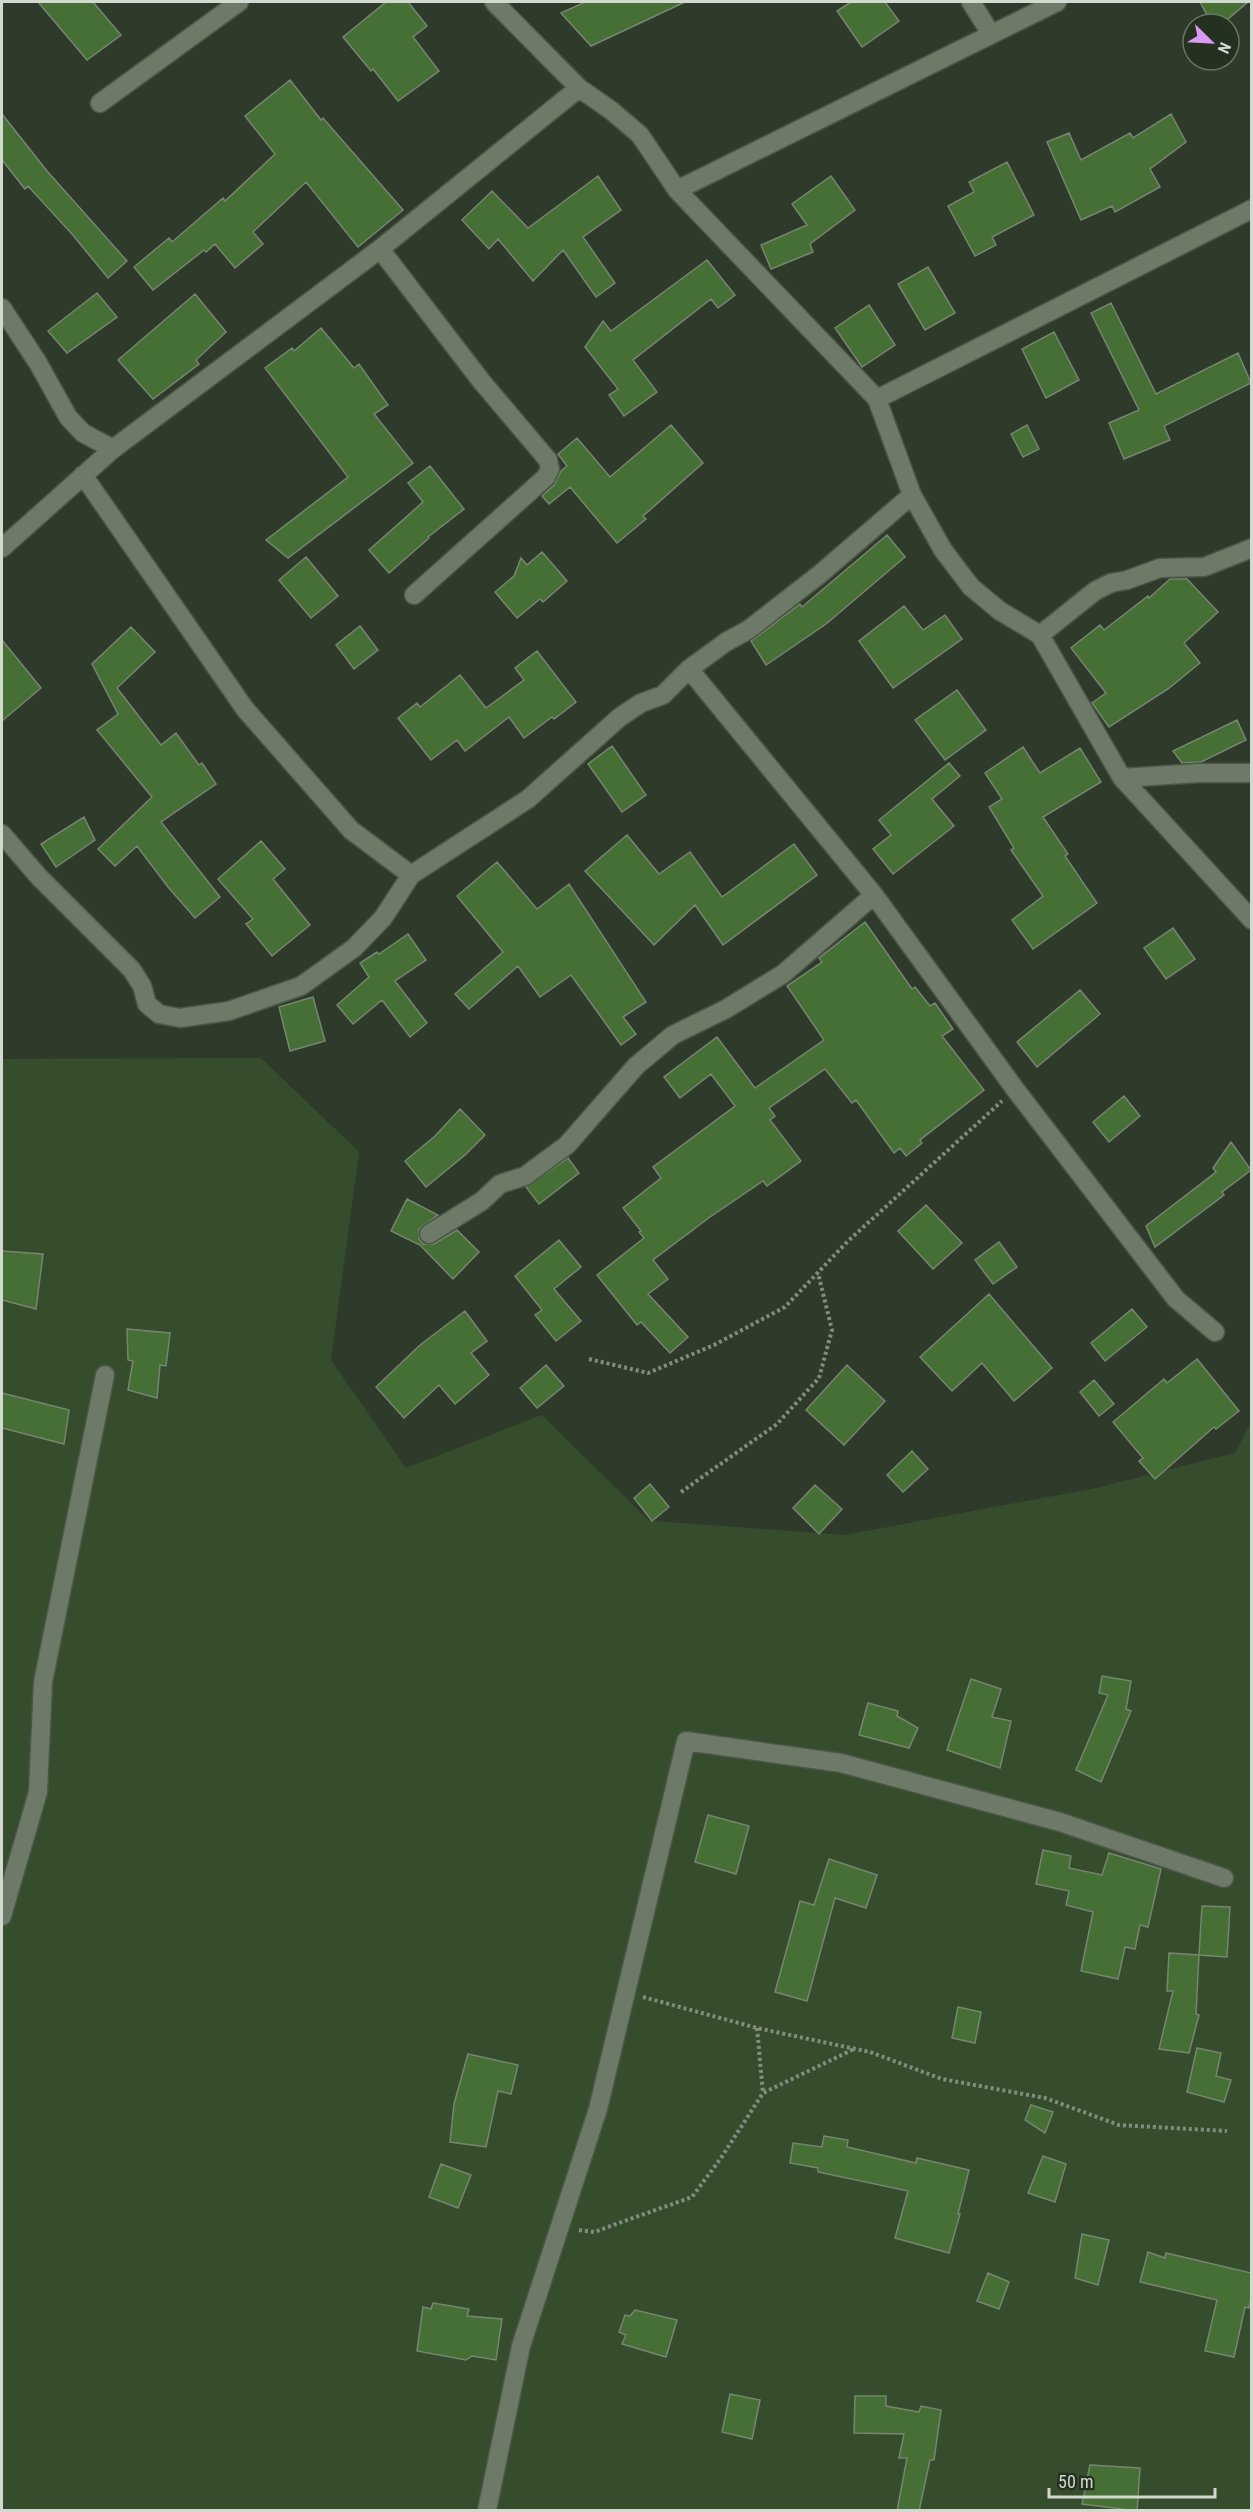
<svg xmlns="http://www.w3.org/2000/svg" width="1253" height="2512" font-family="'Roboto Condensed',sans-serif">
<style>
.green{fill:#364d2d}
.building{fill:#466f35;stroke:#778572;stroke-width:1.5}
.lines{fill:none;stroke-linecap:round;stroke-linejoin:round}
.minor-casing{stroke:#4b5647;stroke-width:21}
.path{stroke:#838d7f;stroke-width:4;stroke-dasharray:3 3;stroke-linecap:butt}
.minor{stroke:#6c7a67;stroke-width:18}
</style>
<rect width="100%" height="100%" fill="#2f3b2a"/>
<path class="green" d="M 261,1058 L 359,1152 L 331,1360 L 406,1468 L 542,1415 L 647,1519 L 652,1521 L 845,1535 L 1096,1488 L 1235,1453 L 1251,1422 L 1251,2510 L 2,2510 L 2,1059 Z"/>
<path class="building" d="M 38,2 L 93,2 L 121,35 L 87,60 Z
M 386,2 L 408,2 L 427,26 L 413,37 L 439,71 L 398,101 L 373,69 L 371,71 L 343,37 Z
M 585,2 L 685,2 L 591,46 L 561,13 Z
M 851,2 L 885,2 L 899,21 L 862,47 L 837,11 Z
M 1200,2 L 1248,2 L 1222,24 L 1212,24 Z
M 290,80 L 321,120 L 323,118 L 403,210 L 358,247 L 306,182 L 253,232 L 263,244 L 235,268 L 215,244 L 206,252 L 204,250 L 153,290 L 134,267 L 169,238 L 172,242 L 223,198 L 225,201 L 275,154 L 245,116 Z
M 2,114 L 47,171 L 127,261 L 108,278 L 72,234 L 28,186 L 25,189 L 2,160 Z
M 1171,114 L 1186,142 L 1150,169 L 1160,187 L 1115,212 L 1112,206 L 1081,220 L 1047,142 L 1069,133 L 1081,160 L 1130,133 L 1133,138 Z
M 1007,162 L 1034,215 L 992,237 L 996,245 L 975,256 L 948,206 L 974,192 L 969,182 Z
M 598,176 L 621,210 L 583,237 L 615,283 L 596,297 L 563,250 L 533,281 L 498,239 L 489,249 L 462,220 L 492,191 L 528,228 Z
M 831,176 L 855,210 L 810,244 L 813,252 L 771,269 L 761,245 L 807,225 L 792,204 Z
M 707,260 L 735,295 L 718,308 L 711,299 L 633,360 L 657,392 L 624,416 L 609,395 L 618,389 L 585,347 L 603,321 L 611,331 Z
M 928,267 L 955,313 L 925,330 L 898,284 Z
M 97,293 L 117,317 L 67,353 L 48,331 Z
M 195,294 L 226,332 L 196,360 L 199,364 L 153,399 L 118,360 Z
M 1111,303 L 1156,394 L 1238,353 L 1251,383 L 1164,426 L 1170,440 L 1124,459 L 1109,423 L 1139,410 L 1091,313 Z
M 869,305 L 895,345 L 862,367 L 835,328 Z
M 321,328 L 354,368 L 359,364 L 388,405 L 374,414 L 413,463 L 288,558 L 266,540 L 348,477 L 265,368 L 292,348 L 294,351 Z
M 1054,332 L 1079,380 L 1046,398 L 1022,349 Z
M 671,425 L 703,463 L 643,516 L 646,519 L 617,543 L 570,487 L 549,504 L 542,496 L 554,485 L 561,471 L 567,466 L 558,454 L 577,438 L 610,477 Z
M 1027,425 L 1039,449 L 1023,457 L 1011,434 Z
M 430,466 L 464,509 L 428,537 L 429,538 L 389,573 L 369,550 L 423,502 L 408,483 Z
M 887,535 L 905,557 L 826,624 L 766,665 L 751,641 L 800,604 L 802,607 Z
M 542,552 L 567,581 L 543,602 L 540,599 L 517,618 L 495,592 L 514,576 L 521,558 L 527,565 Z
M 306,557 L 338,596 L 311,618 L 279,580 Z
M 1170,579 L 1187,579 L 1218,612 L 1184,643 L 1200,663 L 1168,689 L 1109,727 L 1092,703 L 1106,693 L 1071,648 L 1100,625 L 1104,630 L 1148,596 L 1149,598 Z
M 904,606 L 923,630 L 945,615 L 962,639 L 893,688 L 859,641 Z
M 360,626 L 378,650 L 354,669 L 336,645 Z
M 131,627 L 155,652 L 117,688 L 161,745 L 176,733 L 199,765 L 202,763 L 216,784 L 161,822 L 220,897 L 195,918 L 168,887 L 137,846 L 115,866 L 98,849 L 152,797 L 97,730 L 118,714 L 92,664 Z
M 2,640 L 41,688 L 2,721 Z
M 537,651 L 576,702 L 554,719 L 552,717 L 524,738 L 509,717 L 465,751 L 457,740 L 431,760 L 398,718 L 417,703 L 420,707 L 460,675 L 486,708 L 524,680 L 515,668 Z
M 957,690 L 986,730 L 945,760 L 915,720 Z
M 1237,720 L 1246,740 L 1201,762 L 1182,763 L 1173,751 Z
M 612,746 L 646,795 L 622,812 L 588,764 Z
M 1023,747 L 1040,773 L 1080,748 L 1101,782 L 1043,817 L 1068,854 L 1065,856 L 1097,903 L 1033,949 L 1012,920 L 1043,896 L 1011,850 L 1014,848 L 989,807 L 1002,799 L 985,773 Z
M 949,763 L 960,776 L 932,799 L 954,826 L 893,874 L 873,849 L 891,835 L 879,820 Z
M 84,817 L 95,840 L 56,867 L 41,844 Z
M 627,835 L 659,874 L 690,852 L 722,897 L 794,844 L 817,875 L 723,945 L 695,905 L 654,945 L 585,871 Z
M 261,841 L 285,869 L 273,879 L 310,925 L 272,956 L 246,924 L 253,919 L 218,879 Z
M 497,862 L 537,909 L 569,884 L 646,1002 L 623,1017 L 636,1034 L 621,1045 L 571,975 L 540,997 L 518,966 L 469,1009 L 455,994 L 503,952 L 457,896 Z
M 865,922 L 912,989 L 915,987 L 930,1006 L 935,1003 L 953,1029 L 942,1036 L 984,1090 L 920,1140 L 922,1143 L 906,1156 L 900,1148 L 894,1153 L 856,1100 L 852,1103 L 825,1069 L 769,1108 L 775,1116 L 770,1120 L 801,1161 L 767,1186 L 763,1181 L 710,1217 L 653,1260 L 668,1279 L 648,1294 L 688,1337 L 670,1353 L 641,1322 L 637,1325 L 597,1275 L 644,1238 L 639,1232 L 641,1231 L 623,1208 L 661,1178 L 653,1167 L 735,1106 L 711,1074 L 680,1098 L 664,1077 L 717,1037 L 755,1088 L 824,1040 L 787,986 L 822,962 L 819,958 Z
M 1173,928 L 1195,959 L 1166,979 L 1144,948 Z
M 408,934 L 426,960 L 395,981 L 427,1023 L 410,1037 L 382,1000 L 353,1024 L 337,1005 L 369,977 L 360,963 L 377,952 L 379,954 Z
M 1080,990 L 1100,1014 L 1037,1067 L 1017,1042 Z
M 313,997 L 325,1041 L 290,1051 L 279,1007 Z
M 1124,1096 L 1140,1116 L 1109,1142 L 1093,1122 Z
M 460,1109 L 485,1135 L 465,1155 L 426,1187 L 405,1161 L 435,1136 Z
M 1231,1142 L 1251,1170 L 1222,1192 L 1224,1195 L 1155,1247 L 1146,1226 L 1216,1172 L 1213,1168 Z
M 568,1158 L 579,1173 L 539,1204 L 526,1187 Z
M 407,1199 L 438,1215 L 419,1229 L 419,1239 L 423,1244 L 434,1244 L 457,1230 L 479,1252 L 453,1279 L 420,1245 L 391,1231 Z
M 926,1205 L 962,1243 L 933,1269 L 898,1231 Z
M 559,1240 L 581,1267 L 554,1289 L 581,1321 L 556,1341 L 535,1315 L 542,1310 L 515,1276 Z
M 999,1242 L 1017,1267 L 993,1284 L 975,1260 Z
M 2,1251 L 43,1254 L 36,1309 L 2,1300 Z
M 989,1294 L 1052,1368 L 1014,1401 L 982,1363 L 952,1391 L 920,1357 Z
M 1132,1309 L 1147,1327 L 1105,1361 L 1091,1343 Z
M 465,1311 L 487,1341 L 471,1353 L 489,1375 L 455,1404 L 439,1385 L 404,1418 L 376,1387 L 420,1345 Z
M 127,1329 L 170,1333 L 166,1366 L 160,1365 L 157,1398 L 128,1390 L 133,1361 L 128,1360 Z
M 1197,1359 L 1239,1411 L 1216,1429 L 1214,1427 L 1155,1479 L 1139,1461 L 1143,1458 L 1113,1422 L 1164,1379 L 1167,1383 Z
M 546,1365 L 564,1386 L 537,1408 L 520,1388 Z
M 847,1365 L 885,1401 L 844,1445 L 806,1410 Z
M 1094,1380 L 1114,1404 L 1099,1416 L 1080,1392 Z
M 2,1393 L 69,1410 L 64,1444 L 2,1428 Z
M 912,1451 L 928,1469 L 903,1492 L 887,1475 Z
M 650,1484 L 669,1507 L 652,1521 L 634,1498 Z
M 815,1485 L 842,1509 L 819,1534 L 793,1508 Z
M 1102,1676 L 1131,1681 L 1126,1709 L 1131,1711 L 1101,1782 L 1076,1770 L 1108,1695 L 1099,1693 Z
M 971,1679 L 1001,1689 L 992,1717 L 1011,1721 L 1000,1768 L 947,1750 Z
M 868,1703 L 898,1711 L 897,1716 L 918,1728 L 909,1748 L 859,1735 Z
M 708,1815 L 749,1826 L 736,1874 L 695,1862 Z
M 1043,1850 L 1071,1856 L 1069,1868 L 1102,1875 L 1109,1853 L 1161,1869 L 1148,1927 L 1140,1925 L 1135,1949 L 1125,1947 L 1118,1979 L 1081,1971 L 1093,1912 L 1066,1905 L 1069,1891 L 1036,1884 Z
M 829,1859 L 877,1875 L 866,1908 L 835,1898 L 807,2001 L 775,1992 L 800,1901 L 814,1905 Z
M 1202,1906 L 1230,1907 L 1227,1957 L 1199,1955 Z
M 1169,1953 L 1199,1955 L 1196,2014 L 1199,2015 L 1189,2053 L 1159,2049 L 1173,1991 L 1167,1991 Z
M 958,2007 L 981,2012 L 975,2043 L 952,2038 Z
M 1197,2048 L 1221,2053 L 1216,2076 L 1231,2080 L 1224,2102 L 1187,2092 Z
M 468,2054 L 518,2065 L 511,2094 L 498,2091 L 486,2147 L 450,2142 L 454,2104 Z
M 1031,2105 L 1053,2112 L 1045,2133 L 1025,2120 Z
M 824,2136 L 848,2140 L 847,2147 L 916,2163 L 917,2158 L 969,2170 L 958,2214 L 960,2214 L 949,2253 L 895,2238 L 908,2191 L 818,2172 L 818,2168 L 790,2163 L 793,2143 L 822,2147 Z
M 1043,2156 L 1066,2164 L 1055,2202 L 1028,2193 Z
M 441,2164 L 471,2175 L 458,2208 L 429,2197 Z
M 1082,2234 L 1109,2240 L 1098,2285 L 1075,2278 Z
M 1148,2252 L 1165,2258 L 1166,2253 L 1251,2273 L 1251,2297 L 1249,2308 L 1245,2307 L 1234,2357 L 1205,2351 L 1217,2300 L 1140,2282 Z
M 988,2273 L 1009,2282 L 999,2309 L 977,2301 Z
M 433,2303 L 469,2309 L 467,2316 L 502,2319 L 496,2360 L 472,2356 L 466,2360 L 417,2351 L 423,2307 L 431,2309 Z
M 635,2310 L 677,2320 L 666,2357 L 622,2344 L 626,2335 L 619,2332 L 625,2315 L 630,2316 Z
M 730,2394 L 760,2400 L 752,2439 L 722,2432 Z
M 855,2396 L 886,2396 L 886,2406 L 919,2412 L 921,2406 L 941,2410 L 934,2460 L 930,2460 L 919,2511 L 897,2511 L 907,2458 L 899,2458 L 904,2434 L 854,2433 Z
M 1090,2465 L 1140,2468 L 1137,2511 L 1082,2504 Z"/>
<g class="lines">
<g class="minor-casing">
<path id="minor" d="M 494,2 L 579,88 L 612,111 L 640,135 L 677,190 L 877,399 L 912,495 L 943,550 L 971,587 L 1000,611 L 1040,635 L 1122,778 L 1252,920
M 971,2 L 991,34
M 100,103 L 239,2
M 677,190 L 1057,2
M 380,249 L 482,382 L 548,460 L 550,469 L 546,477 L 414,595
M 2,308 L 38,363 L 68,417 L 83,433 L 113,449
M 877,399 L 1252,209
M 83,475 L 245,709 L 351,830 L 411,875
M 2,548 L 113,449 L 380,249 L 579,88
M 1040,635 L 1095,591 L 1111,583 L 1127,580 L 1160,568 L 1204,567 L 1252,548
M 689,669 L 874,895 L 1015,1089 L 1176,1299 L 1215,1332
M 1122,778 L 1199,773 L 1252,773
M 2,834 L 39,877 L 132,970 L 142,986 L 147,1004 L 159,1014 L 180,1018 L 229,1011 L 301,986 L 354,948 L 383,918 L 411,875 L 528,799 L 620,717 L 641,703 L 663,695 L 689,669 L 726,642 L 748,630 L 820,574 L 912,495
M 429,1234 L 482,1201 L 500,1184 L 525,1176 L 567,1145 L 636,1066 L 673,1035 L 726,1009 L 783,974 L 874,895
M 2,1916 L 38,1792 L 43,1682 L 105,1375
M 487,2510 L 521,2346 L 598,2109 L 686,1741 L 841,1763 L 1060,1822 L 1224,1878"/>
</g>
<path class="path" d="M 589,1359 L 648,1373 L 714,1345 L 785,1307 L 848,1241 L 1002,1101
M 681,1492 L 777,1424 L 819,1378 L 832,1330 L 818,1273
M 643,1997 L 757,2028 L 870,2052 L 942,2079 L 1045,2098 L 1119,2125 L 1227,2131
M 757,2028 L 763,2093
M 579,2230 L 594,2232 L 692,2197 L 721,2158 L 763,2093 L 854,2049"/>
<use href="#minor" class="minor"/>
</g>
<rect width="1253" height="2512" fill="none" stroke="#d2dacf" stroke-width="6"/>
<g transform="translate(1211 42) rotate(114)"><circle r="28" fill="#253120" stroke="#6a7566" stroke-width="1.5"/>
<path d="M0-4.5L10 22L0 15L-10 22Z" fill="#dc99f4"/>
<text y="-9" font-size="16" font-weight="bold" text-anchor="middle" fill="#d2dacf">N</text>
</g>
<path d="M1049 2488v9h166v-9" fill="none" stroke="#d2dacf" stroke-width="3"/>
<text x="1058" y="2488" font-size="18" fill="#d2dacf" stroke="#253120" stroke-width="4.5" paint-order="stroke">50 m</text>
</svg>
